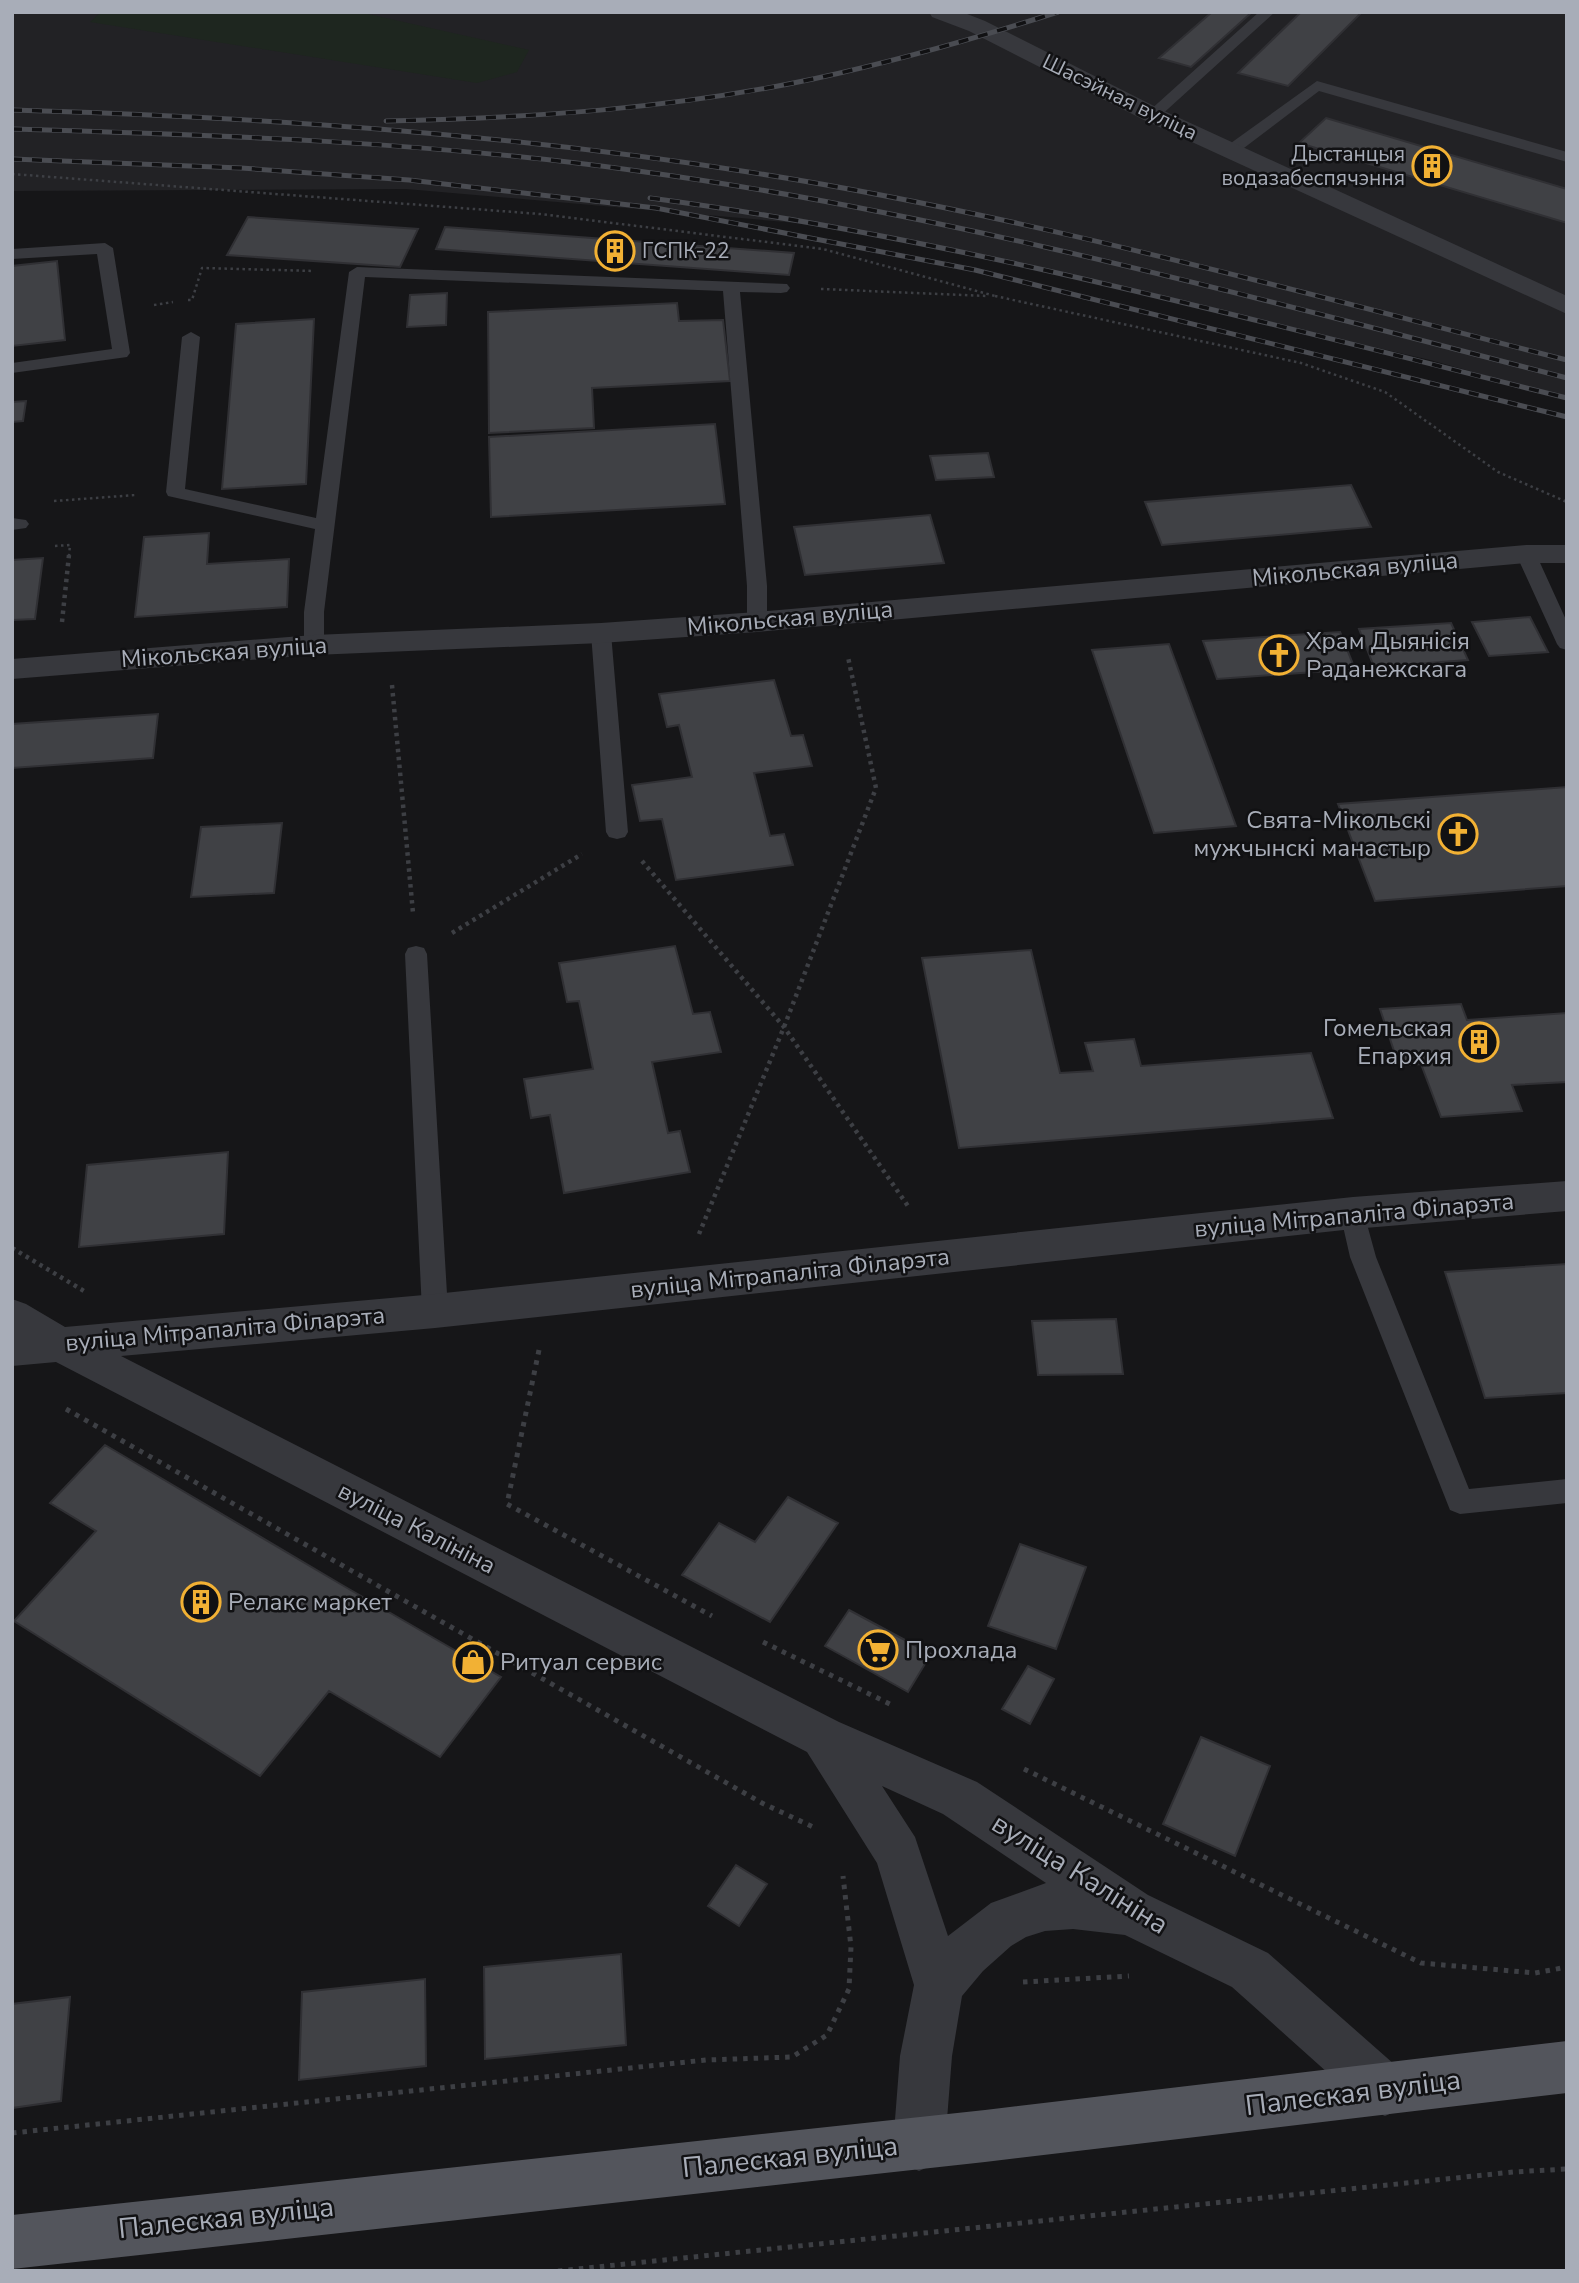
<svg xmlns="http://www.w3.org/2000/svg" width="1579" height="2283" font-family="'Nunito Sans',sans-serif">
<style>
.built{fill:#222225}
.green{fill:#1e261f}
.building{fill:#404145;stroke:#303034;stroke-width:2}
.lines{fill:none;stroke-linecap:round;stroke-linejoin:round}
.path-far2{stroke:#3d3f44;stroke-width:2.5;stroke-dasharray:2.5 3.5;stroke-linecap:butt}
.path-far1{stroke:#3d3f44;stroke-width:4.5;stroke-dasharray:3.5 4.5;stroke-linecap:butt}
.path{stroke:#3d3f44;stroke-width:5;stroke-dasharray:4.5 6;stroke-linecap:butt}
.lane{fill:#37383d;fill-rule:evenodd}
.street{fill:#37383d;fill-rule:evenodd}
.primary{fill:#53555c;fill-rule:evenodd}
.rail-casing{stroke:#4a4c52;stroke-width:5}
.rail{stroke:#111113;stroke-width:3.5;stroke-dasharray:10;stroke-linecap:butt}
.labels{text-anchor:middle;dominant-baseline:central;stroke-width:5;stroke-linejoin:round;paint-order:stroke}
.far-street-label{font-size:21px;fill:#a8adb8;stroke:#111113}
.far-poi-label{font-size:21px;fill:#a8adb8;stroke:#111113;text-anchor:end}
.street-label{font-size:24px;fill:#a8adb8;stroke:#111113}
.poi-label{font-size:24px;fill:#a8adb8;stroke:#111113;text-anchor:start}
.near-street-label{font-size:28px;fill:#a8adb8;stroke:#111113}
</style>
<rect width="100%" height="100%" fill="#161618"/>
<path class="built" d="M 12,12 L 1567,12 L 1567,398 L 1430,360 L 855,228 L 406,189 L 12,191 Z"/>
<path class="green" d="M 101,12 L 359,12 L 529,50 L 517,72 L 477,83 L 90,22 Z"/>
<path class="building" d="M 1212,12 L 1252,12 L 1191,67 L 1159,58 Z
M 1301,12 L 1362,12 L 1288,86 L 1238,73 Z
M 1326,118 L 1567,189 L 1567,223 L 1299,143 Z
M 248,217 L 418,229 L 400,267 L 227,255 Z
M 445,227 L 794,253 L 789,275 L 436,249 Z
M 57,261 L 65,340 L 12,346 L 12,266 Z
M 447,293 L 446,325 L 407,327 L 410,295 Z
M 677,303 L 679,321 L 723,320 L 730,381 L 592,388 L 594,428 L 489,433 L 488,312 Z
M 314,319 L 306,484 L 222,489 L 236,324 Z
M 26,401 L 23,421 L 12,422 L 12,402 Z
M 715,424 L 725,504 L 491,517 L 489,437 Z
M 988,453 L 994,477 L 936,480 L 930,456 Z
M 1351,485 L 1371,527 L 1162,545 L 1145,502 Z
M 930,515 L 944,563 L 805,575 L 794,527 Z
M 209,533 L 207,564 L 289,559 L 287,607 L 135,617 L 144,537 Z
M 43,558 L 35,619 L 12,620 L 12,560 Z
M 1530,617 L 1548,652 L 1489,656 L 1472,622 Z
M 1451,623 L 1468,660 L 1374,667 L 1359,629 Z
M 1340,632 L 1355,669 L 1217,679 L 1203,641 Z
M 1169,644 L 1236,826 L 1154,833 L 1092,650 Z
M 774,680 L 791,736 L 803,735 L 812,766 L 754,773 L 770,836 L 784,834 L 793,865 L 676,880 L 662,819 L 640,821 L 632,785 L 692,777 L 679,725 L 667,727 L 659,694 Z
M 158,714 L 153,758 L 12,768 L 12,724 Z
M 1567,787 L 1567,886 L 1375,901 L 1338,804 Z
M 282,823 L 274,893 L 191,897 L 201,827 Z
M 675,946 L 693,1014 L 710,1012 L 721,1052 L 652,1062 L 668,1133 L 680,1131 L 690,1172 L 564,1193 L 550,1115 L 531,1118 L 524,1079 L 593,1069 L 579,1001 L 567,1002 L 559,963 Z
M 1031,950 L 1060,1073 L 1093,1071 L 1085,1043 L 1134,1039 L 1141,1066 L 1311,1053 L 1333,1118 L 959,1148 L 922,958 Z
M 1461,1004 L 1467,1020 L 1567,1013 L 1567,1082 L 1512,1085 L 1522,1111 L 1441,1117 L 1421,1064 L 1399,1066 L 1380,1009 Z
M 228,1152 L 224,1234 L 79,1247 L 87,1165 Z
M 1567,1264 L 1567,1393 L 1485,1398 L 1445,1272 Z
M 1116,1319 L 1123,1374 L 1038,1375 L 1032,1321 Z
M 105,1445 L 342,1585 L 501,1677 L 440,1757 L 329,1691 L 260,1776 L 14,1621 L 96,1531 L 50,1503 Z
M 788,1497 L 838,1523 L 770,1622 L 682,1575 L 719,1523 L 755,1542 Z
M 1020,1544 L 1086,1567 L 1056,1649 L 988,1626 Z
M 849,1610 L 931,1654 L 908,1692 L 825,1646 Z
M 1028,1666 L 1054,1679 L 1030,1724 L 1002,1709 Z
M 1201,1737 L 1270,1766 L 1235,1856 L 1163,1824 Z
M 736,1865 L 767,1884 L 739,1926 L 708,1906 Z
M 621,1954 L 626,2045 L 485,2059 L 484,1967 Z
M 425,1979 L 426,2066 L 299,2080 L 302,1992 Z
M 70,1997 L 61,2101 L 12,2108 L 12,2004 Z"/>
<g class="lines">
<path class="path-far2" d="M 12,174 L 540,214 L 823,249 L 995,296
M 821,289 L 987,296
M 995,296 L 1301,363 L 1385,392 L 1498,472 L 1567,502
M 188,300 L 192,300 L 202,268 L 314,271
M 154,305 L 173,302
M 54,501 L 136,495
M 55,546 L 70,545 L 69,556"/>
<path class="path-far1" d="M 62,622 L 69,555
M 392,685 L 413,913
M 642,861 L 784,1027 L 910,1209
M 452,933 L 582,854
M 699,1234 L 784,1027 L 876,788 L 848,657
M 12,1248 L 84,1291"/>
<path class="path" d="M 539,1350 L 507,1504 L 712,1616
M 66,1409 L 762,1803 L 813,1827
M 763,1642 L 894,1706
M 1024,1769 L 1421,1963 L 1535,1973 L 1567,1967
M 1023,1982 L 1129,1976
M 12,2133 L 706,2060 L 792,2057 L 827,2035 L 849,1989 L 851,1947 L 843,1876
M 558,2271 L 1513,2172 L 1567,2169"/>
<path class="lane" d="M 1259,12 L 1275,12 L 1158,118 L 1148,118 L 1145,115 L 1148,112 Z
M 1317,81 L 1567,152 L 1567,162 L 1319,91 L 1236,154 L 1224,154 L 1222,151 L 1224,148 Z
M 105,243 L 113,248 L 130,353 L 127,357 L 12,373 L 12,363 L 112,349 L 97,254 L 12,259 L 12,249 Z
M 357,267 L 787,284 L 790,288 L 787,292 L 781,293 L 740,292 L 767,586 L 767,622 L 764,626 L 750,626 L 747,622 L 747,586 L 723,291 L 365,277 L 324,612 L 324,645 L 321,649 L 307,649 L 304,645 L 304,612 L 315,529 L 168,496 L 166,492 L 182,337 L 191,332 L 200,337 L 185,489 L 316,518 L 349,272 Z
M 12,518 L 26,520 L 29,524 L 26,528 L 12,530 Z
M 1526,548 L 1536,554 L 1567,622 L 1567,650 L 1560,648 L 1557,644 L 1516,554 Z
M 601,627 L 608,629 L 611,633 L 628,832 L 625,837 L 617,839 L 609,837 L 606,832 L 591,633 L 594,629 Z
M 416,946 L 424,948 L 427,954 L 448,1311 L 444,1318 L 435,1322 L 426,1318 L 422,1311 L 405,954 L 408,948 Z
M 1353,1203 L 1362,1206 L 1376,1257 L 1469,1489 L 1567,1479 L 1567,1503 L 1460,1514 L 1450,1510 L 1350,1257 L 1340,1213 L 1344,1206 Z"/>
<path class="street" d="M 929,12 L 962,12 L 985,21 L 1162,110 L 1567,296 L 1567,314 L 1144,120 L 969,31 L 932,17 Z
M 1526,545 L 1567,545 L 1567,563 L 1526,563 L 757,632 L 601,643 L 314,655 L 12,679 L 12,659 L 314,635 L 601,623 L 757,612 Z
M 1567,1181 L 1567,1211 L 1353,1229 L 435,1328 L 121,1356 L 839,1722 L 977,1782 L 1148,1895 L 1268,1953 L 1403,2072 L 1411,2090 L 1403,2108 L 1385,2116 L 1367,2108 L 1232,1987 L 1125,1935 L 1073,1929 L 1045,1931 L 1026,1937 L 1011,1946 L 983,1971 L 962,1996 L 952,2056 L 945,2145 L 937,2163 L 919,2171 L 901,2163 L 893,2145 L 900,2056 L 914,1985 L 877,1863 L 807,1752 L 56,1362 L 12,1366 L 12,1299 L 26,1304 L 65,1327 L 435,1294 L 1353,1197 ZM 882,1786 L 943,1814 L 1046,1883 L 991,1903 L 948,1936 L 915,1837 Z"/>
<path class="primary" d="M 1567,2041 L 1567,2093 L 985,2162 L 12,2269 L 12,2215 L 985,2110 Z"/>
<g class="rail-casing">
<path id="rail" d="M 12,110 C 261,117 509,134 755,173 C 1029,216 1298,292 1567,360
M 386,121 C 529,118 672,109 813,79 C 896,61 977,38 1058,12
M 12,129 C 221,135 430,142 638,171 C 952,214 1260,299 1567,378
M 12,159 L 241,168 L 409,180 L 656,208 L 975,270 L 1567,417
M 650,198 C 961,239 1263,323 1567,398"/>
</g>
<use href="#rail" class="rail"/>
</g>
<defs>
<g id="building-ring" transform="scale(2.0125)"><circle r="9.5" fill="#111113" stroke="#f2b134" stroke-width="1.5"/><path d="M-4-6H4V6H1V3H-1V6H-4ZM-2.5-4.3h1.7v1.8h-1.7ZM.8-4.3h1.7v1.8H.8ZM-2.5-1h1.7V.8h-1.7ZM.8-1h1.7V.8H.8Z" fill="#f2b134"/></g>
<g id="church-ring" transform="scale(2.0125)"><circle r="9.5" fill="#111113" stroke="#f2b134" stroke-width="1.5"/><path d="M-1.2-6h2.4v3.5h3.3v2.4h-3.3V6h-2.4V-.1h-3.3v-2.4h3.3Z" fill="#f2b134"/></g>
<g id="supermarket-ring" transform="scale(2.0125)"><circle r="9.5" fill="#111113" stroke="#f2b134" stroke-width="1.5"/><path d="M-6-5.5h2.5l.6 2H6L4.5 2H-2.5L-4.4-4H-6ZM-1.5 3.2a1.3 1.3 0 1 0 .1 0ZM3 3.2a1.3 1.3 0 1 0 .1 0Z" fill="#f2b134"/></g>
<g id="shop-ring" transform="scale(2.0125)"><circle r="9.5" fill="#111113" stroke="#f2b134" stroke-width="1.5"/><path d="M-5-2.5h2.3a2.7 3.5 0 0 1 5.4 0H5L5.5 6h-11ZM-1.5-2.5h3a1.5 2.3 0 0 0-3 0Z" fill="#f2b134"/></g>
</defs>
<g fill-rule="evenodd">
<use href="#building-ring" x="1432" y="166"/>
<use href="#building-ring" x="615" y="251"/>
<use href="#church-ring" x="1279" y="655"/>
<use href="#church-ring" x="1458" y="834"/>
<use href="#building-ring" x="1479" y="1042"/>
<use href="#building-ring" x="201" y="1602"/>
<use href="#supermarket-ring" x="878" y="1650"/>
<use href="#shop-ring" x="473" y="1662"/>
</g>
<g class="labels">
<g class="far-street-label">
<text transform="translate(1120 97) rotate(26)">Шасэйная вуліца</text>
</g>
<g class="far-poi-label">
<text x="1405" y="154">Дыстанцыя<tspan x="1405" dy="24">водазабеспячэння</tspan></text>
<text x="642" y="251" text-anchor="start">ГСПК-22</text>
</g>
<g class="street-label">
<text transform="translate(1355 569) rotate(-5)">Мікольская вуліца</text>
<text transform="translate(790 618) rotate(-5)">Мікольская вуліца</text>
<text transform="translate(224 652) rotate(-4)">Мікольская вуліца</text>
<text transform="translate(1354 1215) rotate(-5)">вуліца Мітрапаліта Філарэта</text>
<text transform="translate(790 1273) rotate(-6)">вуліца Мітрапаліта Філарэта</text>
<text transform="translate(225 1329) rotate(-5)">вуліца Мітрапаліта Філарэта</text>
<text transform="translate(417 1528) rotate(27)">вуліца Калініна</text>
</g>
<g class="poi-label">
<text x="1306" y="641">Храм Дыянісія<tspan x="1306" dy="28">Раданежскага</tspan></text>
<text x="1431" y="820" text-anchor="end">Свята-Мікольскі<tspan x="1431" dy="28">мужчынскі манастыр</tspan></text>
<text x="1452" y="1028" text-anchor="end">Гомельская<tspan x="1452" dy="28">Епархия</tspan></text>
<text x="228" y="1602">Релакс маркет</text>
<text x="905" y="1650">Прохлада</text>
<text x="500" y="1662">Ритуал сервис</text>
</g>
<g class="near-street-label">
<text transform="translate(1080 1874) rotate(32)">вуліца Калініна</text>
<text transform="translate(1353 2093) rotate(-7)">Палеская вуліца</text>
<text transform="translate(790 2157) rotate(-6)">Палеская вуліца</text>
<text transform="translate(226 2218) rotate(-6)">Палеская вуліца</text>
</g>
</g>
<rect width="1579" height="2283" fill="none" stroke="#a8adb8" stroke-width="28"/>
</svg>
